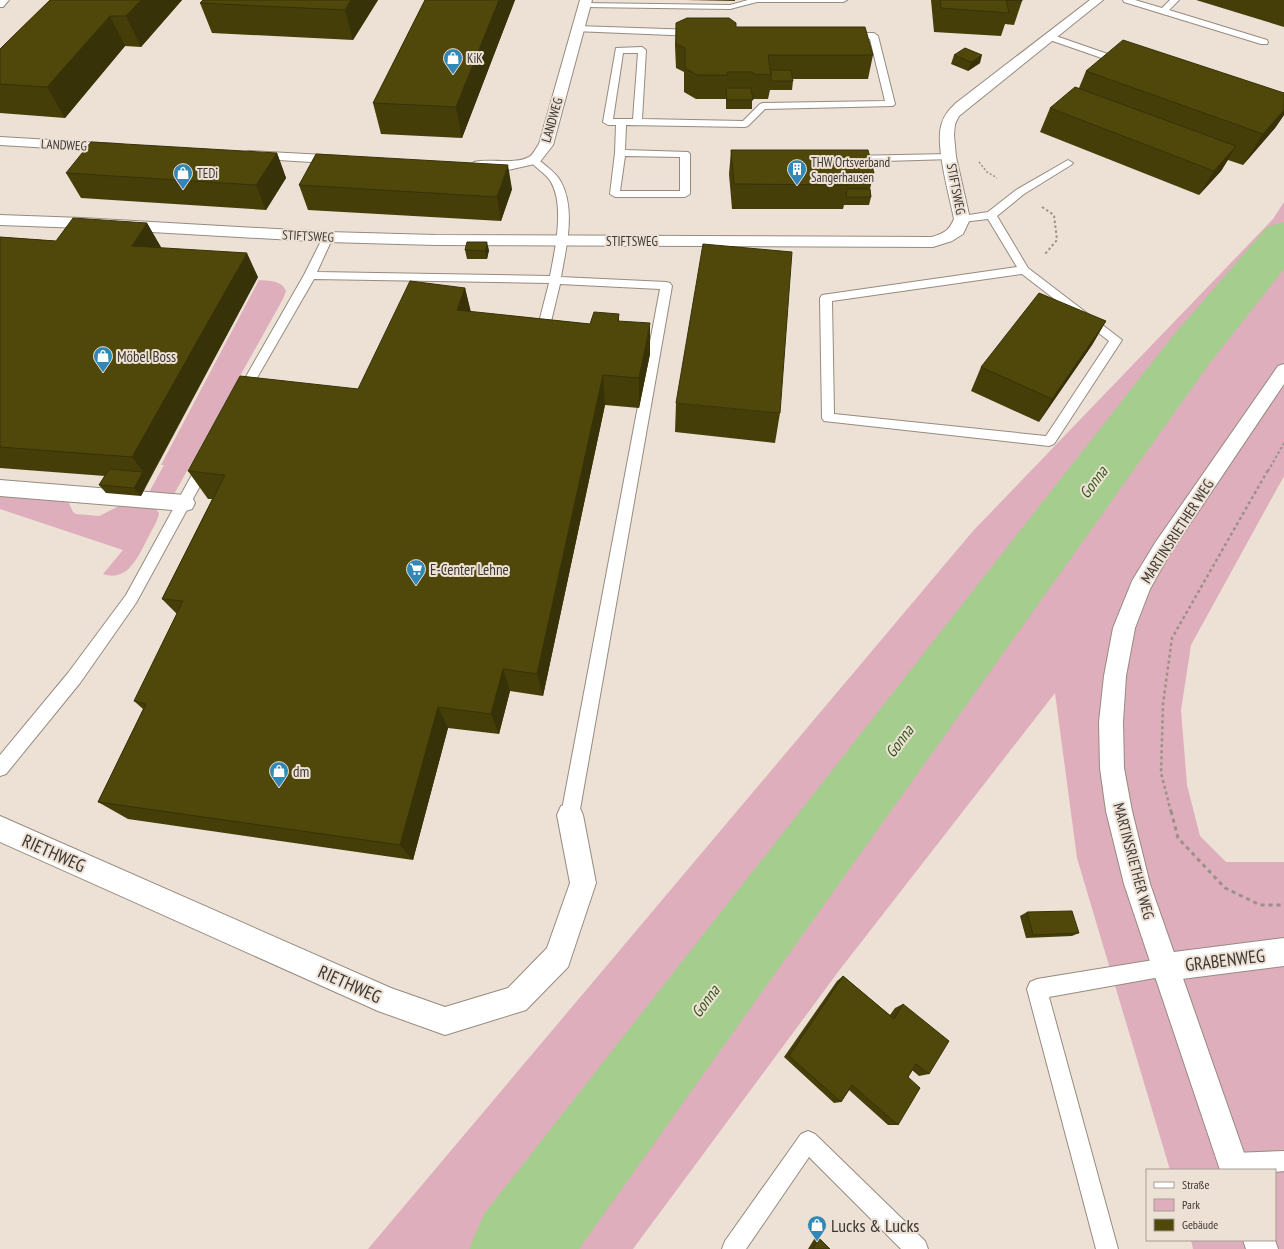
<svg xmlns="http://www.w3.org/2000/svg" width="1284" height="1249" font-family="'PT Sans Narrow',sans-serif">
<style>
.green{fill:#deaebc}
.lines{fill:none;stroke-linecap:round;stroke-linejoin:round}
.river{fill:#a5cd8e;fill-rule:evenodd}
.lane-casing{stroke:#968b80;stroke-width:2}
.street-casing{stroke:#968b80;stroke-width:2}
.secondary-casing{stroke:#968b80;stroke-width:2}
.path-far3{stroke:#9a9189;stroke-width:1.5;stroke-dasharray:2 2;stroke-linecap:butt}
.path-far2{stroke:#9a9189;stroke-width:2;stroke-dasharray:2.5 2.5;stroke-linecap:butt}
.path-far1{stroke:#9a9189;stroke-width:2.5;stroke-dasharray:3 3;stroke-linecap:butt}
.path{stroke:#9a9189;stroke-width:3;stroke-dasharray:4 4;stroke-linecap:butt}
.lane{fill:#fff;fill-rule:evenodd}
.street{fill:#fff;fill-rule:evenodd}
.secondary{fill:#fff;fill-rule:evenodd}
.wall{fill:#453e09}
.shaded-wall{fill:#383208}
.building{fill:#50480b;stroke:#383208}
.labels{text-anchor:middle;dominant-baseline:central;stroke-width:4;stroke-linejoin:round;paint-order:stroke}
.far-poi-label{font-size:13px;fill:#3c3732;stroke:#ede1d5;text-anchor:start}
.far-street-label{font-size:13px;fill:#3c3732;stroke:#ede1d5}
.poi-label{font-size:15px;fill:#3c3732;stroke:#ede1d5;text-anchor:start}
.street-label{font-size:15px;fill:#3c3732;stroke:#ede1d5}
.water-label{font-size:16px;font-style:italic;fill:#315616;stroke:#ede1d5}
.near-street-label{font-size:18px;fill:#3c3732;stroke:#ede1d5}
.near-poi-label{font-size:18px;fill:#3c3732;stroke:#ede1d5;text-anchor:start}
</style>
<rect width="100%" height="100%" fill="#ede1d5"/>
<path class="green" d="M 1284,202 L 1284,476 L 1191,645 L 1181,710 L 1187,785 L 1200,836 L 1226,862 L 1284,862 L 1284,1249 L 1193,1249 L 1191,1240 L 1275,1240 L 1275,1170 L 1170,1170 L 1077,858 L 1055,693 L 838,972 L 633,1249 L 368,1249 L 973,531 L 1273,219 Z
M 259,280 C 268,281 282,280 286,291 L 283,299 L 173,496 L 148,494 L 164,465 L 161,465 Z
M 0,495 L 68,501 L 73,512 L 76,514 L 99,516 L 121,505 L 155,508 L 159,513 C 158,521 152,529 149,536 C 139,554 129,583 103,574 L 123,550 L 0,509 Z"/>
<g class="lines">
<path class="river" d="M 1284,222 L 1284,269 L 1210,363 L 579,1249 L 469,1249 L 484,1214 L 1172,337 L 1267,227 Z"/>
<g class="lane-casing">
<path id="lane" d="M 0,0 L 9,0 L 3,7 L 0,7 Z
M 748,0 L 847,0 L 843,2 L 757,2 L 730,9 L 584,7 L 580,5 L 584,3 L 730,5 Z
M 1123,0 L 1135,0 L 1162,8 L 1170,0 L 1179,0 L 1169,10 L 1267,40 L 1268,42 L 1267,44 L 1261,44 L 1124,2 Z
M 577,26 L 695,30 L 699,33 L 695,36 L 574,31 L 573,29 Z
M 847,33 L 874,33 L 878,36 L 895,104 L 893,106 L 765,109 L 748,126 L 745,127 L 626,125 L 625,150 L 688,152 L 690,154 L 690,194 L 685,197 L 615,197 L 610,194 L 615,153 L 616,125 L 608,125 L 603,122 L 616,48 L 642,47 L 646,50 L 642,119 L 743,121 L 760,104 L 763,103 L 885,101 L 870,39 L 844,38 L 843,36 ZM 623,53 L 638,53 L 633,119 L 613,119 ZM 625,156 L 680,157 L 680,191 L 620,191 Z
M 1050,34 L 1125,60 L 1126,62 L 1122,65 L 1119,64 L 1047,39 L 1046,37 Z
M 949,154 L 954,157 L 952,159 L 850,162 L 845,159 L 850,156 Z
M 534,157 L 537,158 C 545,166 556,172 561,182 C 576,210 566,248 561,277 L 666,282 L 670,283 L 672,286 L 579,815 L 576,821 L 570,823 L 564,821 L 561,815 L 660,289 L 560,284 L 549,330 L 547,333 L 539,333 L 537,330 L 549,283 L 314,279 L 246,397 L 242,398 L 238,397 L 236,394 L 304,275 L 324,235 L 328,234 L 333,237 L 317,272 L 550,276 C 555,250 565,206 551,182 C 546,173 535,168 529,160 Z
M 1068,160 L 1073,163 L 1071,165 L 1024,194 L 997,216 L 1028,268 L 1122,340 L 1054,444 L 1049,446 L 824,421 L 822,418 L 820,298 L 822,295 L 1017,267 L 988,219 L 962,222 L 957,219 L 962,216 L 988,212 L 1016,190 ZM 1022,274 L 1109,341 L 1046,436 L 834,414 L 832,301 Z
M 205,459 L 210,460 L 212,464 L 136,603 L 80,683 L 6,774 L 0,776 L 0,755 L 68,673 L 126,595 L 200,460 Z
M 1166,958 L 1173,960 L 1175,967 L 1173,974 L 1166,976 L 1049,997 L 1118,1249 L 1096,1249 L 1027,989 L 1030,982 L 1037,979 Z
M 808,1131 L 815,1134 L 925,1241 L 928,1249 L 901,1249 L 809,1157 L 746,1249 L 722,1249 L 725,1241 L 801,1134 Z
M 1284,1151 L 1284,1171 L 1275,1172 L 1275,1170 L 1225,1170 L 1222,1164 L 1226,1157 L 1233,1153 Z"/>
</g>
<g class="street-casing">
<path id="street" d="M 580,0 L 592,0 L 553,145 L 539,163 L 508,170 L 474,168 L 472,165 L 474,162 C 489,158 514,165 529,157 C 533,155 536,148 539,144 Z
M 1090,0 L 1103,0 L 959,116 L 955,124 L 954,135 L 956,157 L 970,219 L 963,234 L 952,241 L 933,247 L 435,245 L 328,242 L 82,228 L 0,225 L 0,215 L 82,218 L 328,232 L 435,235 L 932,237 C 944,233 949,231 954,219 C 950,197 934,143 942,123 C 944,115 950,109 956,103 Z
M 0,137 L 119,144 L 124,145 L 126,148 L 124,151 L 119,152 L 0,145 Z
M 249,151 L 344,156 L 349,157 L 351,160 L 349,163 L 344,164 L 244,158 L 242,155 L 244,152 Z
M 0,480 L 185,495 L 192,497 L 195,503 L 192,509 L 185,511 L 0,496 Z
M 570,803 L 579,806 L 583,815 L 596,883 L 568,967 L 526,1010 L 445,1035 L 378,1011 L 0,842 L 0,816 L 391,988 L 445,1007 L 508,988 L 547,948 L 570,883 L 557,815 L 561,806 Z
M 1284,938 L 1284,966 L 1166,981 L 1156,977 L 1152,967 L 1156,957 L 1166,953 Z"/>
</g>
<g class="secondary-casing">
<path id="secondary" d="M 1284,364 L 1284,384 L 1169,555 L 1150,589 L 1135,628 L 1126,676 L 1123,722 L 1124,768 L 1132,811 L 1150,884 L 1250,1170 L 1220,1170 L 1124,884 L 1106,811 L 1100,768 L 1099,722 L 1104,676 L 1113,628 L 1132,581 L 1155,543 L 1278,366 Z
M 1243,1240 L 1275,1240 L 1278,1249 L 1246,1249 Z"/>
</g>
<path class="path-far3" d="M 979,162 L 987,172 L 997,178"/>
<path class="path-far2" d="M 1042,207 L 1054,215 L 1057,240 L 1045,254
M 1268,471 L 1284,443"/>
<path class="path-far1" d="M 1171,812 L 1161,773 L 1163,704 L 1172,638 L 1268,470"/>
<path class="path" d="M 1171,811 L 1178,838 L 1225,888 L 1260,905 L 1284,905"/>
<use href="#lane" class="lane"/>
<use href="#street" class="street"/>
<use href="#secondary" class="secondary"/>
</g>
<path class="wall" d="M 50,0 L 182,0 L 141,47 L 125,46 L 65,118 L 0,113 L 0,49 Z
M 378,0 L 353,40 L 212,33 L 200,3 Z
M 425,0 L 515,0 L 462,138 L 381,134 L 373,103 Z
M 685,0 L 735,0 L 735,1 Z
M 931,0 L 1022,0 L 1022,1 L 1014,25 L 1005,24 L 1001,36 L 934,32 Z
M 1196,0 L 1284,0 L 1284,27 Z
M 676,23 L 736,27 L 873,55 L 868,79 L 792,79 L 793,81 L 792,90 L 770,90 L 768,99 L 752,99 L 752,109 L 726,109 L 726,98 L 726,99 L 696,99 L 684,92 L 684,72 L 676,68 L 675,46 Z
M 954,55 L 980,63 L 968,71 L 951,64 Z
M 1086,71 L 1284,93 L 1284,115 L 1275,128 L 1243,165 L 1228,160 L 1221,171 L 1199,195 L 1040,132 L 1050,108 L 1079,88 Z
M 731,150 L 874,173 L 870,189 L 871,197 L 869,205 L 844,205 L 843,209 L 732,209 L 729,174 Z
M 277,153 L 286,178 L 266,210 L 81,198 L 66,173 Z
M 299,185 L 512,189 L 501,221 L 308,210 Z
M 147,223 L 161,248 L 258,277 L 141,496 L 106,493 L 99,485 L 105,476 L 0,468 L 0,237 L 56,241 Z
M 465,250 L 489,250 L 487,259 L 467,259 Z
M 465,288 L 471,312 L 590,324 L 619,314 L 619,321 L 650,354 L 639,408 L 605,405 L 543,696 L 510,691 L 499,734 L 448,728 L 413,860 L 128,819 L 98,802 L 143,709 L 134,701 L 177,614 L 162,599 L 212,499 L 208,499 L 188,471 L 358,389 Z
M 1106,321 L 1092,345 L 1039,422 L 971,391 L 981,367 Z
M 676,403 L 780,413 L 775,443 L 675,432 Z
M 1027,912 L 1079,933 L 1072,936 L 1026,938 L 1020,916 Z
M 843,976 L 890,1015 L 895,1008 L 903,1004 L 929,1074 L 919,1076 L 912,1070 L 908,1077 L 898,1125 L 888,1125 L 849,1090 L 841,1102 L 834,1103 L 784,1057 L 837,981 Z
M 816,1236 L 819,1238 L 830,1249 L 808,1249 Z"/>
<path class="shaded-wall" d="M 141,0 L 182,0 L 141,47 L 126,16 Z
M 351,0 L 378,0 L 353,40 L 345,10 Z
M 499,0 L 515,0 L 462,138 L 456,107 Z
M 110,16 L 125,46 L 65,118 L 47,87 Z
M 982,55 L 980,63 L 968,71 L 971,62 Z
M 1284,110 L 1284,115 L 1275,128 L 1243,165 L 1263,134 Z
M 1236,146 L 1221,171 L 1199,195 L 1214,171 Z
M 277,153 L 286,178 L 266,210 L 256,185 Z
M 508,165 L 512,189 L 501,221 L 497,197 Z
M 147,223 L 161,247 L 146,270 L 132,246 Z
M 487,242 L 489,250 L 487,259 L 485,251 Z
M 247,253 L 258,277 L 149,479 L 132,457 Z
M 465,288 L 472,319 L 457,310 Z
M 1106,321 L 1092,345 L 1039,422 L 1052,399 Z
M 650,323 L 650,354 L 639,408 L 639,378 Z
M 603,375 L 605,405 L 543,696 L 537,674 Z
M 143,472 L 149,479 L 141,496 L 134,488 Z
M 503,669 L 510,691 L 499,734 L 491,714 Z
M 438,707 L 448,728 L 413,860 L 400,845 Z"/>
<path class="building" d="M 50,0 L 141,0 L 126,16 L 110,16 L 47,87 L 0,84 L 0,49 Z
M 203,0 L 351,0 L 345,10 L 200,3 Z
M 425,0 L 499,0 L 456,107 L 373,103 Z
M 940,0 L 1022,0 L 1022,1 L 1006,0 L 1009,13 L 941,8 Z
M 687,18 L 729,18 L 736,23 L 736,27 L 865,27 L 873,55 L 768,55 L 771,75 L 753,74 L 753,72 L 727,72 L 728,75 L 697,75 L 685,68 L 685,48 L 676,44 L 676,23 Z
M 1123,40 L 1284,93 L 1284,110 L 1263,134 L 1086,71 Z
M 965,48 L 982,55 L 971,62 L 954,55 Z
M 771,70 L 791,70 L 793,81 L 771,81 Z
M 1075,87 L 1236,146 L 1214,171 L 1050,108 Z
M 726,88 L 751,88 L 753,100 L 727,100 Z
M 91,142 L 277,153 L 256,185 L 66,173 Z
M 731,150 L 868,150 L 874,173 L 846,173 L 848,185 L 734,184 Z
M 316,154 L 508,165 L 497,197 L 299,185 Z
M 847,189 L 870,189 L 871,197 L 846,197 Z
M 73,218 L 147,223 L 132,246 L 247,253 L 132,457 L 0,447 L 0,237 L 56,241 Z
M 467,242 L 487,242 L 485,251 L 465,250 Z
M 703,244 L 792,252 L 780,413 L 676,403 Z
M 410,281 L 465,288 L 457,310 L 590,324 L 594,312 L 619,314 L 618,321 L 650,323 L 639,378 L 603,375 L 537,674 L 503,669 L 491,714 L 438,707 L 400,845 L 98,802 L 146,704 L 134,701 L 183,601 L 162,599 L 225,475 L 188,471 L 240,376 L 358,389 Z
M 1039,293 L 1106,321 L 1052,399 L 981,367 Z
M 109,469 L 143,472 L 134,488 L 99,485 Z
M 1072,911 L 1079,933 L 1033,935 L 1027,912 Z
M 843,976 L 894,1019 L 903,1004 L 949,1041 L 929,1074 L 916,1064 L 908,1077 L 920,1088 L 898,1125 L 852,1085 L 841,1102 L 789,1056 Z
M 819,1238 L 830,1249 L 813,1249 Z"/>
<defs>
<g id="shop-pin" transform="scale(1)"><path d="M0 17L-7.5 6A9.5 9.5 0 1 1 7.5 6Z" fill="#3188b7" stroke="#ede1d5"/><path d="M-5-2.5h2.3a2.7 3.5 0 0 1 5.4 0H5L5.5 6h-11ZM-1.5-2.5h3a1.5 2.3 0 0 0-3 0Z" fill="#fff"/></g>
<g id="building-pin" transform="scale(1)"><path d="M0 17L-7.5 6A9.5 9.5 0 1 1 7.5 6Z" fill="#3188b7" stroke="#ede1d5"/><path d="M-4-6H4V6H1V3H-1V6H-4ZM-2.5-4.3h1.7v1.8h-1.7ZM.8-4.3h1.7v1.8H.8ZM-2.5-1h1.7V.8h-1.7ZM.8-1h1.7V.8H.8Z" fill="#fff"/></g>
<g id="supermarket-pin" transform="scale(1)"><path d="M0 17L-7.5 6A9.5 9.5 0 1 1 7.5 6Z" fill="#3188b7" stroke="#ede1d5"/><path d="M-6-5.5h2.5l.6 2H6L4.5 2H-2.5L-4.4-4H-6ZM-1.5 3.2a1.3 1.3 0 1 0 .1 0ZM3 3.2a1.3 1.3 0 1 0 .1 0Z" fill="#fff"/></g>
</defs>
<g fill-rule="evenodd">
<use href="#shop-pin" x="453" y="58"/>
<use href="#building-pin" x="797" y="169"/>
<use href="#shop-pin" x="183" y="173"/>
<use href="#shop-pin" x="103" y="356"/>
<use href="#supermarket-pin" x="416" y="569"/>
<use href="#shop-pin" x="279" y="771"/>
<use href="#shop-pin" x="817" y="1225"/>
</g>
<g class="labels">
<g class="far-poi-label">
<text x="467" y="58">KiK</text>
<text x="811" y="162">THW Ortsverband<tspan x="811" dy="15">Sangerhausen</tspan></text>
<text x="197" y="173">TEDi</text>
</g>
<g class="far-street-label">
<text transform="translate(552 120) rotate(-74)">LANDWEG</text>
<text transform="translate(64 145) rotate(3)">LANDWEG</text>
<text transform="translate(956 189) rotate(79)">STIFTSWEG</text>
<text transform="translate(308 236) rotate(3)">STIFTSWEG</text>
<text x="632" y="241">STIFTSWEG</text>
</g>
<g class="poi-label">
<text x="117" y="356">Möbel Boss</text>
<text x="430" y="569">E-Center Lehne</text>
<text x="293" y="771">dm</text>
</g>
<g class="street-label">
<text transform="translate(1177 531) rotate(-57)">MARTINSRIETHER WEG</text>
<text transform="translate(1134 861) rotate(75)">MARTINSRIETHER WEG</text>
</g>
<g class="water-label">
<text transform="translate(1093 482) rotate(-53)">Gonna</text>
<text transform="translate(899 741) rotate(-53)">Gonna</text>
<text transform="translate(705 1001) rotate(-53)">Gonna</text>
</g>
<g class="near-street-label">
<text transform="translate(54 853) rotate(24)">RIETHWEG</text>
<text transform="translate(1225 960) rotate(-7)">GRABENWEG</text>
<text transform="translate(350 984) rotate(24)">RIETHWEG</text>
</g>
<g class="near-poi-label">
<text x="831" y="1225">Lucks &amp; Lucks</text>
</g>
</g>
<rect x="1146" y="1169" width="130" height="72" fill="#ede1d5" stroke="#a69d94"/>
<rect x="1154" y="1182" width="20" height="6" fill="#ffffff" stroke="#a69d94"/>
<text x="1182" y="1189" font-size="12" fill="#3c3732">Straße</text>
<rect x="1154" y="1199" width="20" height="12" fill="#deaebc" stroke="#a69d94"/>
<text x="1182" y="1209" font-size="12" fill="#3c3732">Park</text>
<rect x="1154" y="1219" width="20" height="12" fill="#50480b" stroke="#a69d94"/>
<text x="1182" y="1229" font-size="12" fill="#3c3732">Gebäude</text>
</svg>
